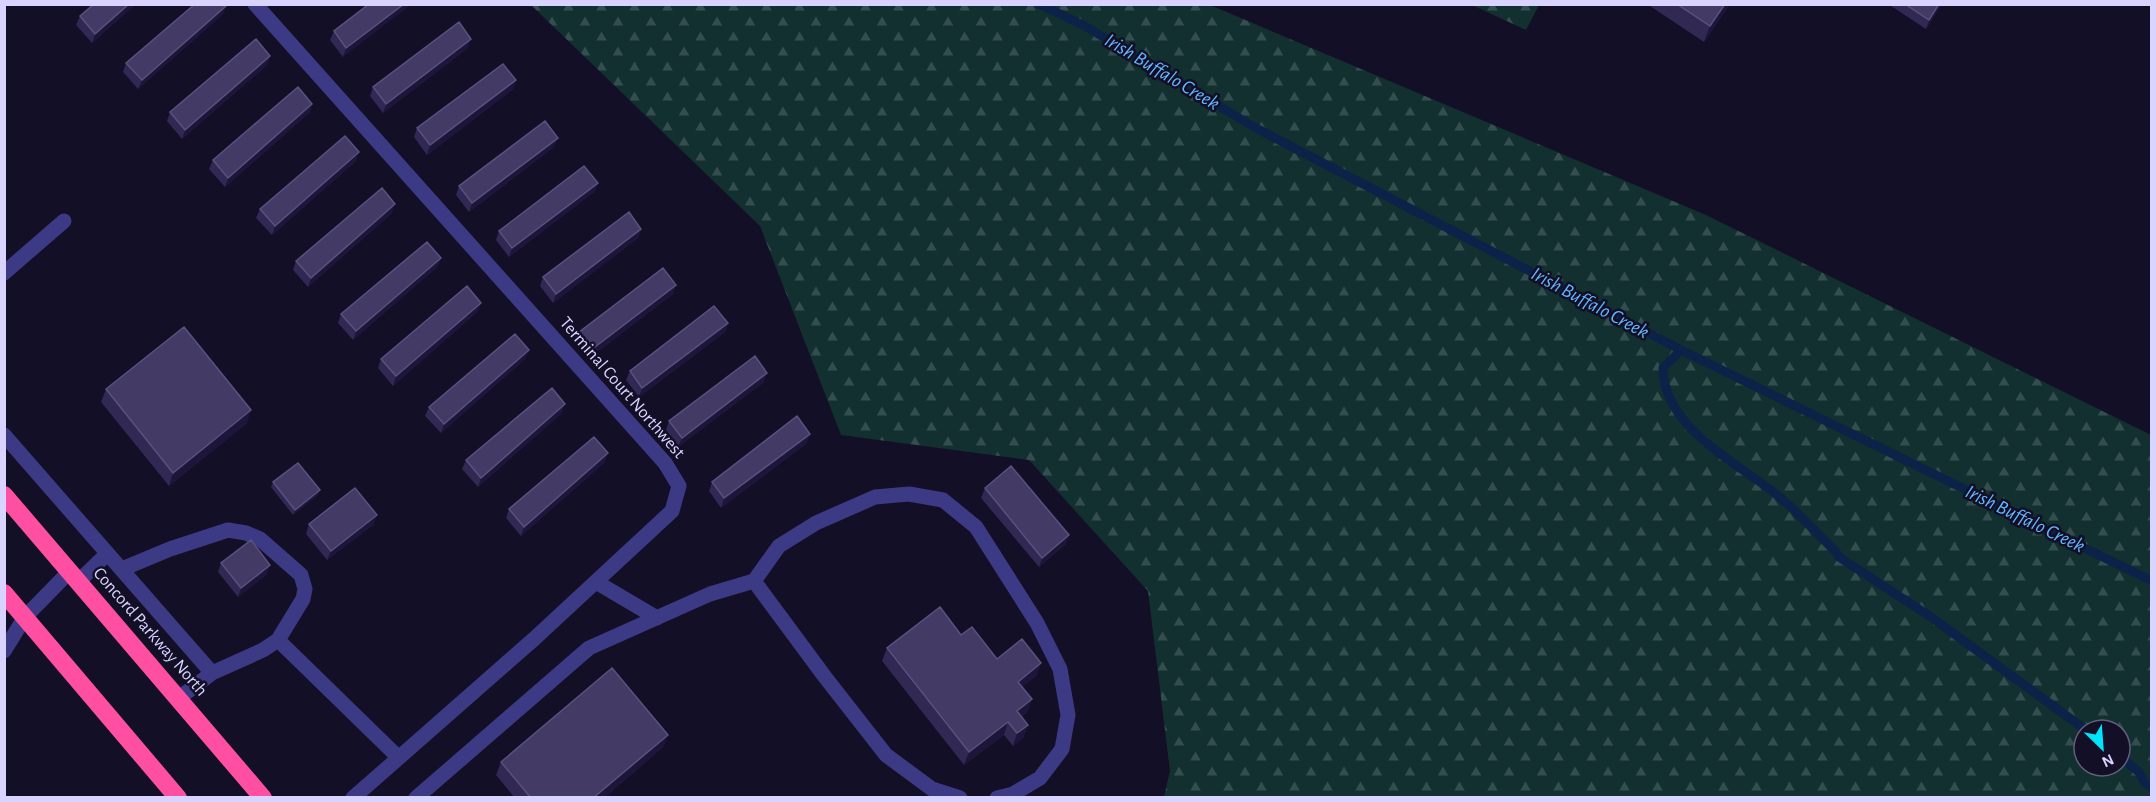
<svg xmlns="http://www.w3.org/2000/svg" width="2156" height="802" font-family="'Alegreya Sans',sans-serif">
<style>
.forest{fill:url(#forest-firs);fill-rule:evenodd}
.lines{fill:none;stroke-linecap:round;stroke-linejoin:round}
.stream{stroke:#0c2248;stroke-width:9}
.minor{stroke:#3d3a85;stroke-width:15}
.highway{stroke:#ff4fa3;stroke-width:18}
.wall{fill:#312854}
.shaded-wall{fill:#1d163a}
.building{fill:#433a66;stroke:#5a527e;stroke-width:1.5}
.labels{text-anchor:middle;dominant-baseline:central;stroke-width:5;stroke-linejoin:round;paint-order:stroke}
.street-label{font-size:18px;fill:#d9d4ff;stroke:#130f26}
.water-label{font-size:20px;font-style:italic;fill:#62b6ff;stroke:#130f26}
</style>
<defs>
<pattern id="forest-firs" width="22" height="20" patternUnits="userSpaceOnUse" patternTransform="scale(1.5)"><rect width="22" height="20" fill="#12302f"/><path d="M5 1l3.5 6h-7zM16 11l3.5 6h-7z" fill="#344d4e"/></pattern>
</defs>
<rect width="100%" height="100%" fill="#130f26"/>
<path class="forest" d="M 531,5 L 1210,5 L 1706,215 L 2151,435 L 2151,797 L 1164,797 L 1170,771 L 1148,591 L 1029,460 L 841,435 L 760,226 ZM 2084,730 L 2120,730 L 2120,766 L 2084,766 Z
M 1472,5 L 1539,5 L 1526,30 Z"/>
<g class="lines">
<path class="stream" d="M 1039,4 L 1085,26 L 1254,127 L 1681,350 L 2152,581
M 1681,350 L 1663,368 C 1663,427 1735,461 1776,494 C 1797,511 1816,533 1836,552 L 1839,557 L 1931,617 L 2086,730
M 2120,757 L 2139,772 L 2144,782 L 2152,788"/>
<path class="minor" d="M 255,4 L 665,463 L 679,486 L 672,511 L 534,639 L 353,798
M 4,273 L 64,221
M 4,435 L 212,673
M 122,569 L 170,549 L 228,530 L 246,533 L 260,539 L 301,575 L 305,589 L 303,599 L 278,640 L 263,650 L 212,673 L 179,698
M 79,581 L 107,554
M 754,581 L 825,677 L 886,755 L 932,789 L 960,798
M 596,582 L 657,618
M 278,640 L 398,757
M 4,651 L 25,617 L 70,571
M 416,798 L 589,648 L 710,594 L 754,581 L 779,546 L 816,523 L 875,497 L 909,494 L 943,500 L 976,527 L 1037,623 L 1060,669 L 1068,715 L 1062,749 L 1040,778 L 1013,794 L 997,798"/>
<path class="highway" d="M 4,495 L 263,798
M 4,593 L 178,798"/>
</g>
<path class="wall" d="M 94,4 L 136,4 L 92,43 L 76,25 L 80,16 Z
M 369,4 L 343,57 L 330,40 L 334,31 Z
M 1647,4 L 1730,4 L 1704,42 Z
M 1888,4 L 1942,4 L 1926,29 Z
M 226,6 L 222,15 L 138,89 L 123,72 L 126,63 Z
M 468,48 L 383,113 L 370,96 L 373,87 Z
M 270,56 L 267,65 L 182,139 L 167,121 L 170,112 Z
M 516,80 L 512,90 L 427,155 L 414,137 L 417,128 Z
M 312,104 L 309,113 L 225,187 L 209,169 L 213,160 Z
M 554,147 L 469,212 L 456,195 L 459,186 Z
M 356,161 L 272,235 L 256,218 L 260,209 Z
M 598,183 L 594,192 L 509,257 L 496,240 L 499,231 Z
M 392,213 L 308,287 L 293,270 L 296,261 Z
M 641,229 L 638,238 L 553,303 L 540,286 L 543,277 Z
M 441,258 L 437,267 L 353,340 L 338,323 L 341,314 Z
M 676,285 L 673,294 L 588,359 L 575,342 L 578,333 Z
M 481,303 L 477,312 L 393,386 L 378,368 L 381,359 Z
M 728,323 L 725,332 L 639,397 L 626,380 L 630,371 Z
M 525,359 L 441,433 L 425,416 L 429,407 Z
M 764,382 L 678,447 L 666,430 L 669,421 Z
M 106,389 L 247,423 L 169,486 L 101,402 Z
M 562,413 L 478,487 L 462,469 L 466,460 Z
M 807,443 L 721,508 L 709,491 L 712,482 Z
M 605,462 L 521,536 L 506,518 L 509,509 Z
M 273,482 L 320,490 L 318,495 L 293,515 L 271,487 Z
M 985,488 L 1066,544 L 1039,567 L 981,498 Z
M 309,524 L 374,524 L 327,560 L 306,534 Z
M 221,563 L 267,574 L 238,597 L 218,572 Z
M 887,648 L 1041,663 L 1036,676 L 1022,687 L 1032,699 L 1027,712 L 1022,716 L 1028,725 L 1023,738 L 1013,746 L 1004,735 L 964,765 L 882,661 Z
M 668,735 L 663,747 L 604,798 L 515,798 L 496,775 L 501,762 Z"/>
<path class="shaded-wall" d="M 129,4 L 136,4 L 92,43 L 95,34 Z
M 404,4 L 412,4 L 343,57 L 346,48 Z
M 1725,4 L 1730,4 L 1704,42 L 1710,26 Z
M 1939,4 L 1942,4 L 1926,29 L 1929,20 Z
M 226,6 L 222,15 L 138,89 L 142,80 Z
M 471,39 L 468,48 L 383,113 L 386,104 Z
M 270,56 L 267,65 L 182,139 L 185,130 Z
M 516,80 L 512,90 L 427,155 L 430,145 Z
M 312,104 L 309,113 L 225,187 L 228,178 Z
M 558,138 L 554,147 L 469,212 L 472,203 Z
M 359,152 L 356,161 L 272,235 L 275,226 Z
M 598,183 L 594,192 L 509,257 L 512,248 Z
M 395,204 L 392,213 L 308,287 L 311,278 Z
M 641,229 L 638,238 L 553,303 L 556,294 Z
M 441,258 L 437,267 L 353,340 L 356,331 Z
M 676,285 L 673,294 L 588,359 L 591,350 Z
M 481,303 L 477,312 L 393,386 L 396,376 Z
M 728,323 L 725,332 L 639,397 L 642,388 Z
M 529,350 L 525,359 L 441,433 L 444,424 Z
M 767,373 L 764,382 L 678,447 L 682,438 Z
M 565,404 L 562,413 L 478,487 L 481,478 Z
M 251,410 L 247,423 L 169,486 L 173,473 Z
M 810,434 L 807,443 L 721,508 L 724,498 Z
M 608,453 L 605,462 L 521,536 L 524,527 Z
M 320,490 L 318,495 L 293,515 L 295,510 Z
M 377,515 L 374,524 L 327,560 L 331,551 Z
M 1069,535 L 1066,544 L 1039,567 L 1042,558 Z
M 270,565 L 267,574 L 238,597 L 241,588 Z
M 1041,663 L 1036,676 L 1013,695 L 1018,682 Z
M 1032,699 L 1027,712 L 1012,723 L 1017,711 Z
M 1008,722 L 1004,735 L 964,765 L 969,752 Z
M 1028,725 L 1023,738 L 1013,746 L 1017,733 Z
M 668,735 L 663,747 L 604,798 L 593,798 Z"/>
<path class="building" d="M 94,4 L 129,4 L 95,34 L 80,16 Z
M 195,4 L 224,4 L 226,6 L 142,80 L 126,63 Z
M 369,4 L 404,4 L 346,48 L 334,31 Z
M 1677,4 L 1725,4 L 1710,26 Z
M 1905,4 L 1939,4 L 1929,20 Z
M 459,22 L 471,39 L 386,104 L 373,87 Z
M 256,39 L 270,56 L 185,130 L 170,112 Z
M 503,64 L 516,80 L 430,145 L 417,128 Z
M 298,87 L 312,104 L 228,178 L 213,160 Z
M 545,121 L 558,138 L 472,203 L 459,186 Z
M 345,136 L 359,152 L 275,226 L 260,209 Z
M 584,166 L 598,183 L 512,248 L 499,231 Z
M 382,188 L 395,204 L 311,278 L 296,261 Z
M 629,212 L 641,229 L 556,294 L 543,277 Z
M 427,242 L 441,258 L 356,331 L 341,314 Z
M 663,268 L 676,285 L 591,350 L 578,333 Z
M 467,286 L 481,303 L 396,376 L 381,359 Z
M 714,306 L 728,323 L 642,388 L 630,371 Z
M 184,327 L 251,410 L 173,473 L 106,389 Z
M 515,334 L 529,350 L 444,424 L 429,407 Z
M 755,356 L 767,373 L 682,438 L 669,421 Z
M 552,388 L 565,404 L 481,478 L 466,460 Z
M 797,416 L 810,434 L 724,498 L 712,482 Z
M 594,437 L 608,453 L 524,527 L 509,509 Z
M 298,463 L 320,490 L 295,510 L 273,482 Z
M 1011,466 L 1069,535 L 1042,558 L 985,488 Z
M 355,488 L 377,515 L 331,551 L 309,524 Z
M 251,540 L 270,565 L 241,588 L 221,563 Z
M 940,607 L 961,635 L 972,627 L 997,659 L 1022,639 L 1041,663 L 1018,682 L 1032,699 L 1017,711 L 1028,725 L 1017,733 L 1008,722 L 969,752 L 887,648 Z
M 612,668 L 668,735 L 593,798 L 531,798 L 501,762 Z"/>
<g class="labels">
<g class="street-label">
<text transform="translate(622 388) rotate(49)">Terminal Court Northwest</text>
<text transform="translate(150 632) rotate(49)">Concord Parkway North</text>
</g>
<g class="water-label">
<text transform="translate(1162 72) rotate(31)">Irish Buffalo Creek</text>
<text transform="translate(1590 303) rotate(28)">Irish Buffalo Creek</text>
<text transform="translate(2025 519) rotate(26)">Irish Buffalo Creek</text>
</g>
</g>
<rect width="2156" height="802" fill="none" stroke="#d9d4ff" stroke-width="12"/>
<g transform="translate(2102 748) rotate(155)"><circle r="28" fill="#130f26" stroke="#625e7d" stroke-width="1.5"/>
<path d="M0-4.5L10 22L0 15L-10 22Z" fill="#00e5ff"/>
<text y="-9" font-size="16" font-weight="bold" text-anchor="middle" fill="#d9d4ff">N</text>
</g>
</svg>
